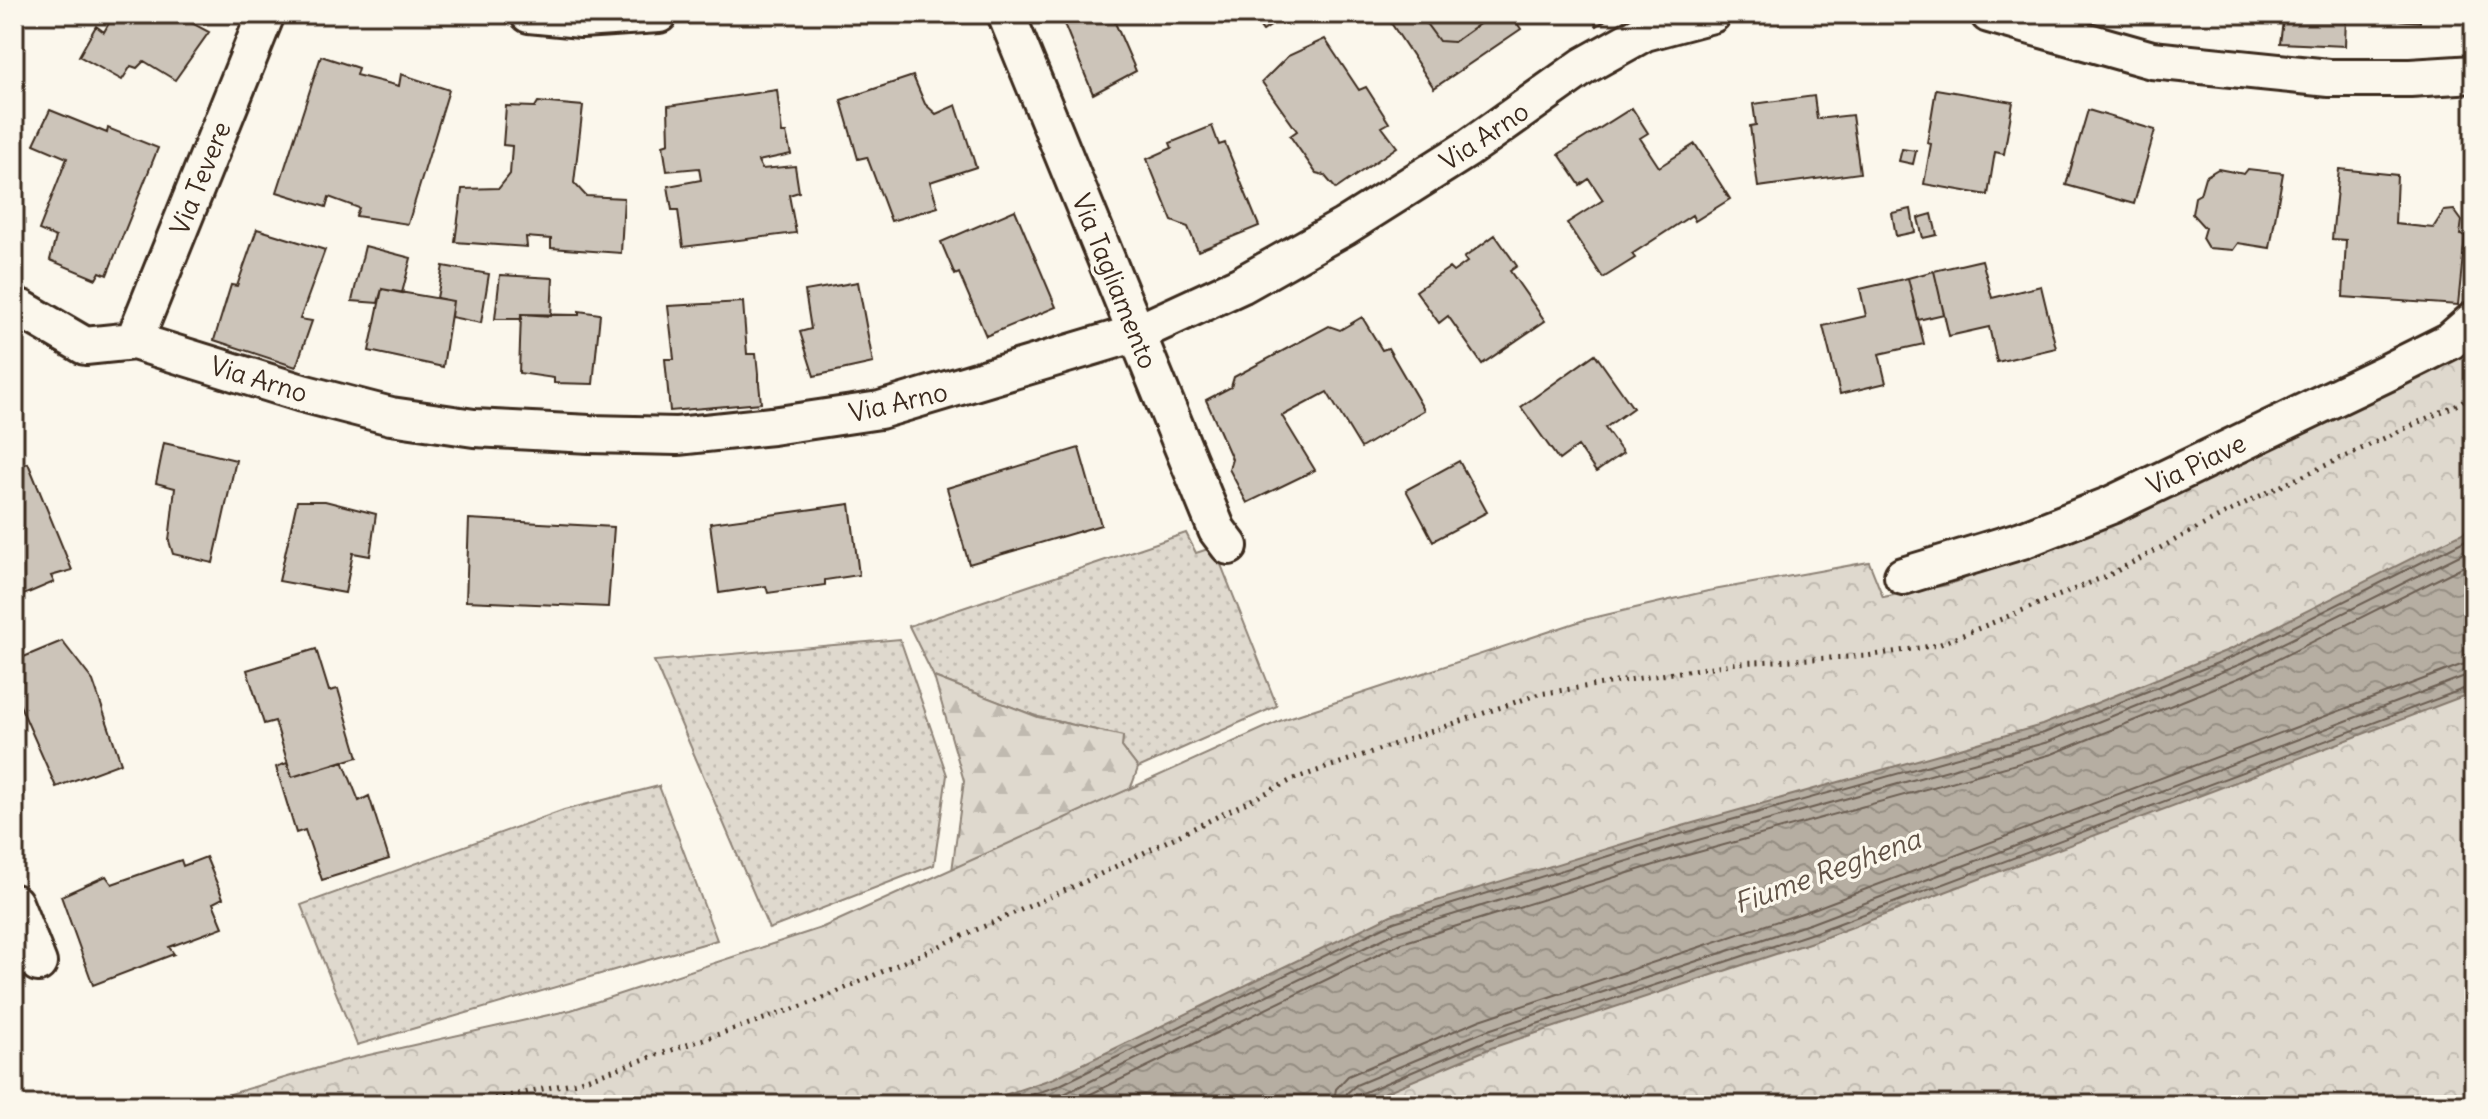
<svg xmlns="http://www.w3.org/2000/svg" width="2488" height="1119" font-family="Delius,sans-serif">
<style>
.grass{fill:url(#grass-dots);stroke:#8d8276;stroke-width:2}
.forest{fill:url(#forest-firs);stroke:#8d8276;stroke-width:2}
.park{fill:url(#park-crowns);stroke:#8d8276;stroke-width:2}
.water{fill:url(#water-waves);stroke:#85796d;stroke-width:2}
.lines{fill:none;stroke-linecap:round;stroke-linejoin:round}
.shore{stroke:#6c5f53;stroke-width:2}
.building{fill:#ccc4b9;stroke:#3b2a1e;stroke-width:2}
.street-casing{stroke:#3b2a1e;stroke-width:42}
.path{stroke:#3b2a1e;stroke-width:5;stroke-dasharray:2 6;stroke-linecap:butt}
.street{stroke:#fbf7ec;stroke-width:36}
.labels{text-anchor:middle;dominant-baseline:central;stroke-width:7;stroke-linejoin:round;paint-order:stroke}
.street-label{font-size:26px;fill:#3b2a1e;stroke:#fbf7ec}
.water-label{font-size:28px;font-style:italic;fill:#605246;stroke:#fbf7ec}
</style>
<defs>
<pattern id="grass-dots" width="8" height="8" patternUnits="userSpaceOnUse" patternTransform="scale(2)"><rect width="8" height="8" fill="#dfd9ce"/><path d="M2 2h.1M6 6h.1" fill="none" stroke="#c0bab0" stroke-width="1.8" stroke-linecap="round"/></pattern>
<pattern id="forest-firs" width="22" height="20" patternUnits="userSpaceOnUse" patternTransform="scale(2)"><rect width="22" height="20" fill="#dfd9ce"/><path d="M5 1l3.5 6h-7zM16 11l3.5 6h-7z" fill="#c0bab0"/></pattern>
<pattern id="park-crowns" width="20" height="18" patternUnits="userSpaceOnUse" patternTransform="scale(2)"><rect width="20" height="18" fill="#dfd9ce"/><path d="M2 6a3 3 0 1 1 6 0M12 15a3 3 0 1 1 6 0" fill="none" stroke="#c0bab0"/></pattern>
<pattern id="water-waves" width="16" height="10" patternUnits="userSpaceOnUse" patternTransform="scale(2)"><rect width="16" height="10" fill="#b6aea2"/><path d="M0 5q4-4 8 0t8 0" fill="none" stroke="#958e83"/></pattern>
</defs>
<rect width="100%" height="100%" fill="#fbf7ec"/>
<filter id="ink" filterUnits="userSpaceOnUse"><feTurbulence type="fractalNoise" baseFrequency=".0125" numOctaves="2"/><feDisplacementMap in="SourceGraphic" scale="16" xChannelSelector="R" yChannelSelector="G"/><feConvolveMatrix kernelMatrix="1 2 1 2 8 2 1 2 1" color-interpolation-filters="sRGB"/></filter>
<g filter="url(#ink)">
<path class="grass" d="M 1186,533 L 1196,553 L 1214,547 L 1277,706 L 1138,768 L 1122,747 L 1123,736 L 1038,717 L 934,677 L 909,626 Z
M 900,639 L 947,775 L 934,865 L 769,929 L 654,661 Z
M 659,786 L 717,940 L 357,1045 L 301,905 L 564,810 Z"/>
<path class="forest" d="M 934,677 L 1038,717 L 1123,736 L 1122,747 L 1138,768 L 1129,793 L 952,871 L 964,781 Z"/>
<path class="park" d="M 2474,341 L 2474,1105 L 193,1105 L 342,1061 L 571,1010 L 821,928 L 1282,720 L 1584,620 L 1708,591 L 1869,562 L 1883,597 L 1947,585 L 2068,540 L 2320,425 L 2400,385 Z"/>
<path class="water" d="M 2474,527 L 2474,692 L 1818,940 L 1491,1048 L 1355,1105 L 975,1105 L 1054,1078 L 1391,915 L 1668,830 L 2042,725 L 2233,648 Z"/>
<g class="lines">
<path class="shore" d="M 1000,1105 L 1058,1086 L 1394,922 L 1670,837 L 2044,733 L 2237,655 L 2474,536
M 1032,1105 L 1062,1095 L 1397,932 L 1673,847 L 2048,742 L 2241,664 L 2474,548
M 1068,1105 L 1402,943 L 1677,858 L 2052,754 L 2246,675 L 2474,561
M 1333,1105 L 1336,1089 L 1348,1076 L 1480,1020 L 1808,911 L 2461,665 L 2474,663
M 1345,1105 L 1347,1093 L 1356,1085 L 1485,1031 L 1812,923 L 2465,676 L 2474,675
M 1355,1105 L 1356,1099 L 1360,1094 L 1488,1040 L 1816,932 L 2474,685"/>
</g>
<path class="building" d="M 114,14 L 175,14 L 209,32 L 175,80 L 144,61 L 137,68 L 131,66 L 122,80 L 79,56 L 96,26 L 104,32 Z
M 1060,14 L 1119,14 L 1113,18 L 1136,71 L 1093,94 Z
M 1251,14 L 1288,14 L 1263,31 Z
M 1385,14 L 1419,14 L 1439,41 L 1454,42 L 1485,20 L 1481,14 L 1511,14 L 1521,29 L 1434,88 Z
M 1419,14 L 1481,14 L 1485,20 L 1454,42 L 1439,41 Z
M 1589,14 L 1614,14 L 1597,26 Z
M 2284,14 L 2420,14 L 2420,22 L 2346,16 L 2345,46 L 2280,43 Z
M 1325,39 L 1359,90 L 1366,87 L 1389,123 L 1382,127 L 1397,147 L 1336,189 L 1324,175 L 1316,173 L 1290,136 L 1297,131 L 1262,82 L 1288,56 Z
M 321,56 L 358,68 L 356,75 L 399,86 L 401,74 L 449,90 L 408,224 L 356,216 L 359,208 L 329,197 L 326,207 L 277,192 Z
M 913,76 L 925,104 L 936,114 L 956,105 L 976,167 L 930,182 L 938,207 L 891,221 L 867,157 L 858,159 L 841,100 Z
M 1936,89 L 2013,102 L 2004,154 L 1995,152 L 1988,195 L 1924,184 L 1931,144 L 1927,143 Z
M 777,90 L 782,133 L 786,133 L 791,154 L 758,161 L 762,169 L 795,166 L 799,192 L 789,195 L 796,233 L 683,247 L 678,210 L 672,210 L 668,186 L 701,180 L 699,168 L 667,171 L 663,145 L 669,143 L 668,106 Z
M 1814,96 L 1817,119 L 1852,115 L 1860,173 L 1758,187 L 1750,126 L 1756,125 L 1753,104 Z
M 538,102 L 583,106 L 574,183 L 586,196 L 624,198 L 621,253 L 551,248 L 551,239 L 526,237 L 527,247 L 455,242 L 462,189 L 499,188 L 510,174 L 512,146 L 503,145 L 506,106 L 535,107 Z
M 1632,108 L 1648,133 L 1640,138 L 1659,167 L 1695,144 L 1730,199 L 1695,221 L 1692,215 L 1632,254 L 1635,258 L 1603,278 L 1567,223 L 1603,200 L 1589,179 L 1580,185 L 1559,154 Z
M 50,110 L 107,133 L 108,128 L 158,148 L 107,275 L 100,272 L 96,279 L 50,260 L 56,237 L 39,230 L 67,158 L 34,144 Z
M 2088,110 L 2155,130 L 2134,204 L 2066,185 Z
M 1212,126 L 1219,145 L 1225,143 L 1259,226 L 1198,251 L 1188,227 L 1172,221 L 1147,159 L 1172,148 L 1170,143 Z
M 1902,149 L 1916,151 L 1913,164 L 1899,161 Z
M 2218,169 L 2244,174 L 2248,169 L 2283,173 L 2270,248 L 2238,243 L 2233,250 L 2208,248 L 2202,238 L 2205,228 L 2192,214 L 2195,197 L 2200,194 L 2205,177 Z
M 2339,169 L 2397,175 L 2395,224 L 2433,228 L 2444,211 L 2454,210 L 2462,221 L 2460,235 L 2465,236 L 2458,305 L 2343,297 L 2346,240 L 2332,239 Z
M 1911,209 L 1915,232 L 1896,236 L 1892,213 Z
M 1015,210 L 1056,307 L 986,336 L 959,273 L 955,275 L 941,242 Z
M 1932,214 L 1937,235 L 1923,238 L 1918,218 Z
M 257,229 L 325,250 L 300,319 L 312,321 L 296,367 L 214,340 L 231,285 L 237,286 Z
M 1495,235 L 1517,266 L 1510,271 L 1545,321 L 1482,364 L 1448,316 L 1439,323 L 1416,291 L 1449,268 L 1453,272 L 1467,262 L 1464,258 Z
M 365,246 L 411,258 L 402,293 L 382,289 L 378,303 L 352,301 Z
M 1982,260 L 1992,298 L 2041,286 L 2056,348 L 1997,362 L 1989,327 L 1949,336 L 1934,271 Z
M 443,266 L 489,274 L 481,323 L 451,317 L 453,301 L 437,298 Z
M 1934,271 L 1944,314 L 1918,320 L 1908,278 Z
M 500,275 L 553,278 L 551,316 L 521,314 L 522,319 L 495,319 Z
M 1908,278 L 1924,344 L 1879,354 L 1886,383 L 1840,394 L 1823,326 L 1866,316 L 1860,289 Z
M 858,282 L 873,363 L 814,376 L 800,332 L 811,329 L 805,291 Z
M 382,289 L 453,301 L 443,367 L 369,351 Z
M 743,302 L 747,354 L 756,354 L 761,403 L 670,411 L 665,359 L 674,359 L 668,306 Z
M 579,311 L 600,314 L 593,384 L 554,383 L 554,378 L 519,373 L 521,314 L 579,315 Z
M 1362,317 L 1382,350 L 1388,348 L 1424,410 L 1361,448 L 1327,392 L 1282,416 L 1315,470 L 1247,503 L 1229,469 L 1232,459 L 1206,400 L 1231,387 L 1234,377 L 1329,326 L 1340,330 Z
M 1595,354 L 1633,408 L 1605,428 L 1623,453 L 1596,472 L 1578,446 L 1559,460 L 1521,407 Z
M 14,421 L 21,438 L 14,440 Z
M 164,443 L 236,460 L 213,563 L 173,554 L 169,541 L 175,488 L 156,483 Z
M 1079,448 L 1101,525 L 969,564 L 947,488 Z
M 1459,461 L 1487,512 L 1433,541 L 1406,490 Z
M 28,463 L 72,570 L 51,576 L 54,582 L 14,599 L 14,468 Z
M 297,501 L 325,501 L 376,514 L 370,556 L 353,553 L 345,593 L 279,581 Z
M 850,504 L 859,575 L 825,580 L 825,585 L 768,593 L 766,586 L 719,593 L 710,523 Z
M 469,519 L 614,527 L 608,607 L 466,601 Z
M 62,641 L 93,681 L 121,763 L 56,787 L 14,692 L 14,661 Z
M 316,649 L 329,691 L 338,689 L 358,757 L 292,777 L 275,721 L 264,724 L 247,670 Z
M 343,761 L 359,801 L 369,796 L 389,859 L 322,880 L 305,830 L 296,833 L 276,767 L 287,763 L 292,777 Z
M 206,857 L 223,898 L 213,903 L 223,927 L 169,947 L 174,954 L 93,985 L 61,896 L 106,876 L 112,884 L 181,860 L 183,866 Z"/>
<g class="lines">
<g class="street-casing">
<path id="street" d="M 529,14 L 581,19 L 659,14
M 1006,14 L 1217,530 L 1229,546
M 1989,14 L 2152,60 L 2329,78 L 2410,78 L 2474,74
M 14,310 L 20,308 L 85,346 L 134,341 L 302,393 L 391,416 L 474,428 L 590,434 L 677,436 L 772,426 L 880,410 L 1137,333 L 1241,285 L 1344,227 L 1466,150 L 1584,66 L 1645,32 L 1712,14
M 134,341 L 266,14
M 1903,576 L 2022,540 L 2111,505 L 2386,373 L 2450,341 L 2474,320
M 14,903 L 38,963"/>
</g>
<path class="path" d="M 463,1105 L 577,1082 L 814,1002 L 1086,881 L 1294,779 L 1539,694 L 1737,663 L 1867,656 L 1938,645 L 2109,575 L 2249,501 L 2460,403 L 2474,392"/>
<use href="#street" class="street"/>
</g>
</g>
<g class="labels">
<g class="street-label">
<text transform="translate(1484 136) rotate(-34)">Via Arno</text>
<text transform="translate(200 178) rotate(-68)">Via Tevere</text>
<text transform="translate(1115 281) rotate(68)">Via Tagliamento</text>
<text transform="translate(259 379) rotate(17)">Via Arno</text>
<text transform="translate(898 402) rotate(-13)">Via Arno</text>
<text transform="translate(2196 464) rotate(-26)">Via Piave</text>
</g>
<g class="water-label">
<text transform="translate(1827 871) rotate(-20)">Fiume Reghena</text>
</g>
</g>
<rect width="2488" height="1119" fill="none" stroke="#fbf7ec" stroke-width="48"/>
<rect x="24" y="24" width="2440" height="1071" fill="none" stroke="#3b2a1e" stroke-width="3" filter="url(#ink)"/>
</svg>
